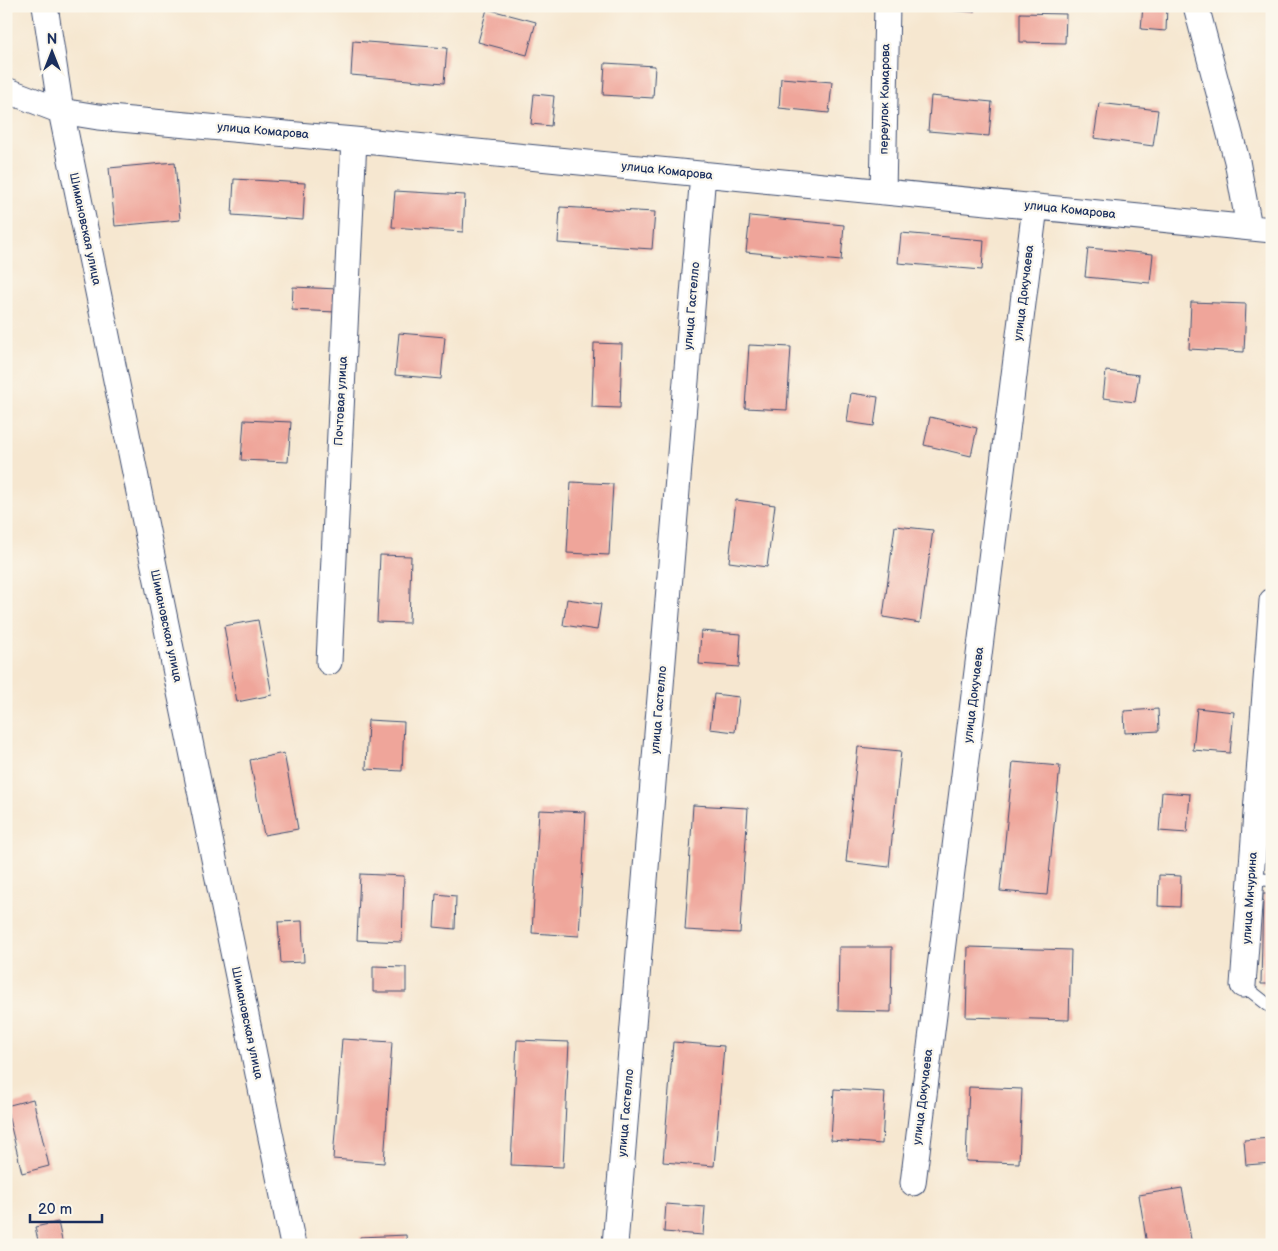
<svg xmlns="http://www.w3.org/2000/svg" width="1278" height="1251" font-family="'Balsamiq Sans',sans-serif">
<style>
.building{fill:#efa59a}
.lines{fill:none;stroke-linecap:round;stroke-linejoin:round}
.lane-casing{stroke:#3c4b6f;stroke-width:14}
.street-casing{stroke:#3c4b6f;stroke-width:27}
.lane{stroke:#fff;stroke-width:12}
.street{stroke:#fff;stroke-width:25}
.labels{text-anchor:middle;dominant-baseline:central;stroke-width:4.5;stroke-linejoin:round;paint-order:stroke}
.street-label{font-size:12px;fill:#1b2f5e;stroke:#fbf7ec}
</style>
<rect width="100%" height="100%" fill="#fbf7ec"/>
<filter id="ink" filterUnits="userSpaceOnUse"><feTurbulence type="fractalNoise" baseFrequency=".02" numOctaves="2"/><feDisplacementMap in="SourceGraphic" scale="10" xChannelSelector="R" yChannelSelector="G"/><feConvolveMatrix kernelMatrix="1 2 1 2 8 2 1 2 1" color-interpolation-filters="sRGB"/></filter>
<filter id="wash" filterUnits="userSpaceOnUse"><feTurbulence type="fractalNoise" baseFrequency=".0096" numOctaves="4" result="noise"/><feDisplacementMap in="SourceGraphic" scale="20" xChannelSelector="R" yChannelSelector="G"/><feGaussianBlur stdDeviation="1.12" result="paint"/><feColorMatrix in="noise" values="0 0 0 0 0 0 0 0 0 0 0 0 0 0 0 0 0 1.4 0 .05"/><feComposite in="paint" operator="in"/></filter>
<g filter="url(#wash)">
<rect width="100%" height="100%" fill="#f6e7d0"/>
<g id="blocks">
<path class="building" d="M 945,6 L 975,6 L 974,12 L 945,10 Z
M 1143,6 L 1167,6 L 1166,31 L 1141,29 Z
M 487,9 L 536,22 L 527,55 L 478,42 Z
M 1020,13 L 1066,14 L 1065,43 L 1020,42 Z
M 353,41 L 447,48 L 444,83 L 351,75 Z
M 605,63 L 655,66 L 653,98 L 603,95 Z
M 781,78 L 832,82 L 829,113 L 779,108 Z
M 534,94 L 554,96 L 551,126 L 531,124 Z
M 931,96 L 992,102 L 989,136 L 928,131 Z
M 1099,103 L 1158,110 L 1153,146 L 1094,138 Z
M 175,162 L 180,220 L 115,226 L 109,168 Z
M 234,179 L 305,183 L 303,220 L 232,215 Z
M 395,191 L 465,195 L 463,232 L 392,227 Z
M 560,207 L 655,212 L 652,249 L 558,243 Z
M 750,216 L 844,225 L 841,261 L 746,252 Z
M 901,233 L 984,240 L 982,270 L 898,263 Z
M 1088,248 L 1153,254 L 1150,283 L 1085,277 Z
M 293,287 L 338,289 L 336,312 L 292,310 Z
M 1191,302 L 1246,304 L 1244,352 L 1189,349 Z
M 399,333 L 445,337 L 441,379 L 395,375 Z
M 594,343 L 622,344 L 620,408 L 592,407 Z
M 749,345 L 791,347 L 787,410 L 745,408 Z
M 1106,371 L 1139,375 L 1135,402 L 1103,398 Z
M 851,393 L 878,397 L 874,426 L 847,422 Z
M 930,417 L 977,428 L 971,456 L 924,445 Z
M 244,420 L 291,422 L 288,462 L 241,460 Z
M 571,482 L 613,484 L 609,555 L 567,553 Z
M 736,500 L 775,505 L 767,567 L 729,562 Z
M 895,526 L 933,530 L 920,623 L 883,617 Z
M 380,555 L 411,556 L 409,623 L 377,622 Z
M 567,599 L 601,604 L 597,630 L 563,625 Z
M 258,620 L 272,695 L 237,702 L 224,626 Z
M 701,631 L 741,634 L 739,667 L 699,664 Z
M 714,694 L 739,697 L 735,732 L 710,729 Z
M 1197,708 L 1234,712 L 1230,753 L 1193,750 Z
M 1158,709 L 1159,731 L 1125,733 L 1124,711 Z
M 368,720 L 404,722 L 402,771 L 366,769 Z
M 858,747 L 901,751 L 889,867 L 846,862 Z
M 284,753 L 298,829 L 264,835 L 250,760 Z
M 1013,762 L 1060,766 L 1047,895 L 1000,891 Z
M 1162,792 L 1190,794 L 1187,833 L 1159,831 Z
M 693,805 L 748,808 L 740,933 L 685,930 Z
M 539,810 L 586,812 L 579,936 L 532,933 Z
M 360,874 L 404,876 L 402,942 L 357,940 Z
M 1159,875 L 1181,876 L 1180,907 L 1158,906 Z
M 436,894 L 456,896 L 455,929 L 434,927 Z
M 1263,894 L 1272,894 L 1272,984 L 1261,984 Z
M 302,921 L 304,962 L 281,963 L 278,922 Z
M 839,947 L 892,947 L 891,1012 L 838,1011 Z
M 968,947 L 1071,950 L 1069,1020 L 966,1017 Z
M 373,966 L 406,967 L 406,992 L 373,992 Z
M 342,1039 L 392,1042 L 384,1163 L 333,1159 Z
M 517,1040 L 569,1042 L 563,1167 L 511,1165 Z
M 673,1042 L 724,1046 L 714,1166 L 663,1162 Z
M 969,1087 L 1022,1089 L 1019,1163 L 966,1161 Z
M 834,1089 L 885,1092 L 882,1144 L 831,1140 Z
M 33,1099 L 49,1166 L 22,1173 L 6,1106 Z
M 1272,1138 L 1272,1163 L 1246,1165 L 1244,1140 Z
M 1182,1188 L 1192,1245 L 1147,1245 L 1139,1195 Z
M 666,1204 L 705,1207 L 703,1235 L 664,1232 Z
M 58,1222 L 63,1245 L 39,1245 L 35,1227 Z
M 406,1235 L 407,1245 L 360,1245 L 360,1237 Z"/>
</g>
</g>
<g filter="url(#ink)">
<use href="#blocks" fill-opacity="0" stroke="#3c4b6f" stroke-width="1"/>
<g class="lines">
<g class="lane-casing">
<path id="lane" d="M 1251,879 L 1272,880
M 1243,985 L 1272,1008"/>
</g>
<g class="street-casing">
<path id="street" d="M 45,6 L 61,111 L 293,1245
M 1196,6 L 1237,161 L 1249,227
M 6,90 L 61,111 L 98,117 L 354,140 L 1272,230
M 883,192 L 887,6
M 329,662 L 354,140
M 1243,985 L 1272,601
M 913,1183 L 1035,207
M 615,1245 L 703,174"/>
</g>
<use href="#lane" class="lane"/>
<use href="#street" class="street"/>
</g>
</g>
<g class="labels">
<g class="street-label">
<text transform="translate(885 99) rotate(-89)">переулок Комарова</text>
<text transform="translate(263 131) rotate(5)">улица Комарова</text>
<text transform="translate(667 171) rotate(6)">улица Комарова</text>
<text transform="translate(1070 210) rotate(6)">улица Комарова</text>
<text transform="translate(85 229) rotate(78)">Шимановская улица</text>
<text transform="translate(1024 293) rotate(-83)">улица Докучаева</text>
<text transform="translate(692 306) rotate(-85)">улица Гастелло</text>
<text transform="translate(341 401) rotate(-87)">Почтовая улица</text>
<text transform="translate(166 626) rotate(78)">Шимановская улица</text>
<text transform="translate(974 695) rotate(-83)">улица Докучаева</text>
<text transform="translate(659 710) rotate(-85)">улица Гастелло</text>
<text transform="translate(1250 898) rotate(-86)">улица Мичурина</text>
<text transform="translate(247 1023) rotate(78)">Шимановская улица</text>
<text transform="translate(923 1097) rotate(-83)">улица Докучаева</text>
<text transform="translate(626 1113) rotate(-85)">улица Гастелло</text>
</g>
</g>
<rect width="1278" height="1251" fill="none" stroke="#fbf7ec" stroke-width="25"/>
<g transform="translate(52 52)" stroke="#fbf7ec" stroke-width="4" paint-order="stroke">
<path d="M0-4L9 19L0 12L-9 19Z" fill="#1b2f5e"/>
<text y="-8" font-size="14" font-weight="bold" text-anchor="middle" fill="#1b2f5e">N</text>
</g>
<path d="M30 1214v8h72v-8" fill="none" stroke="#1b2f5e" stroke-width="2.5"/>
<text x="38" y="1214" font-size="15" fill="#1b2f5e" stroke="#fbf7ec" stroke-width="4" paint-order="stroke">20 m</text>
</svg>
